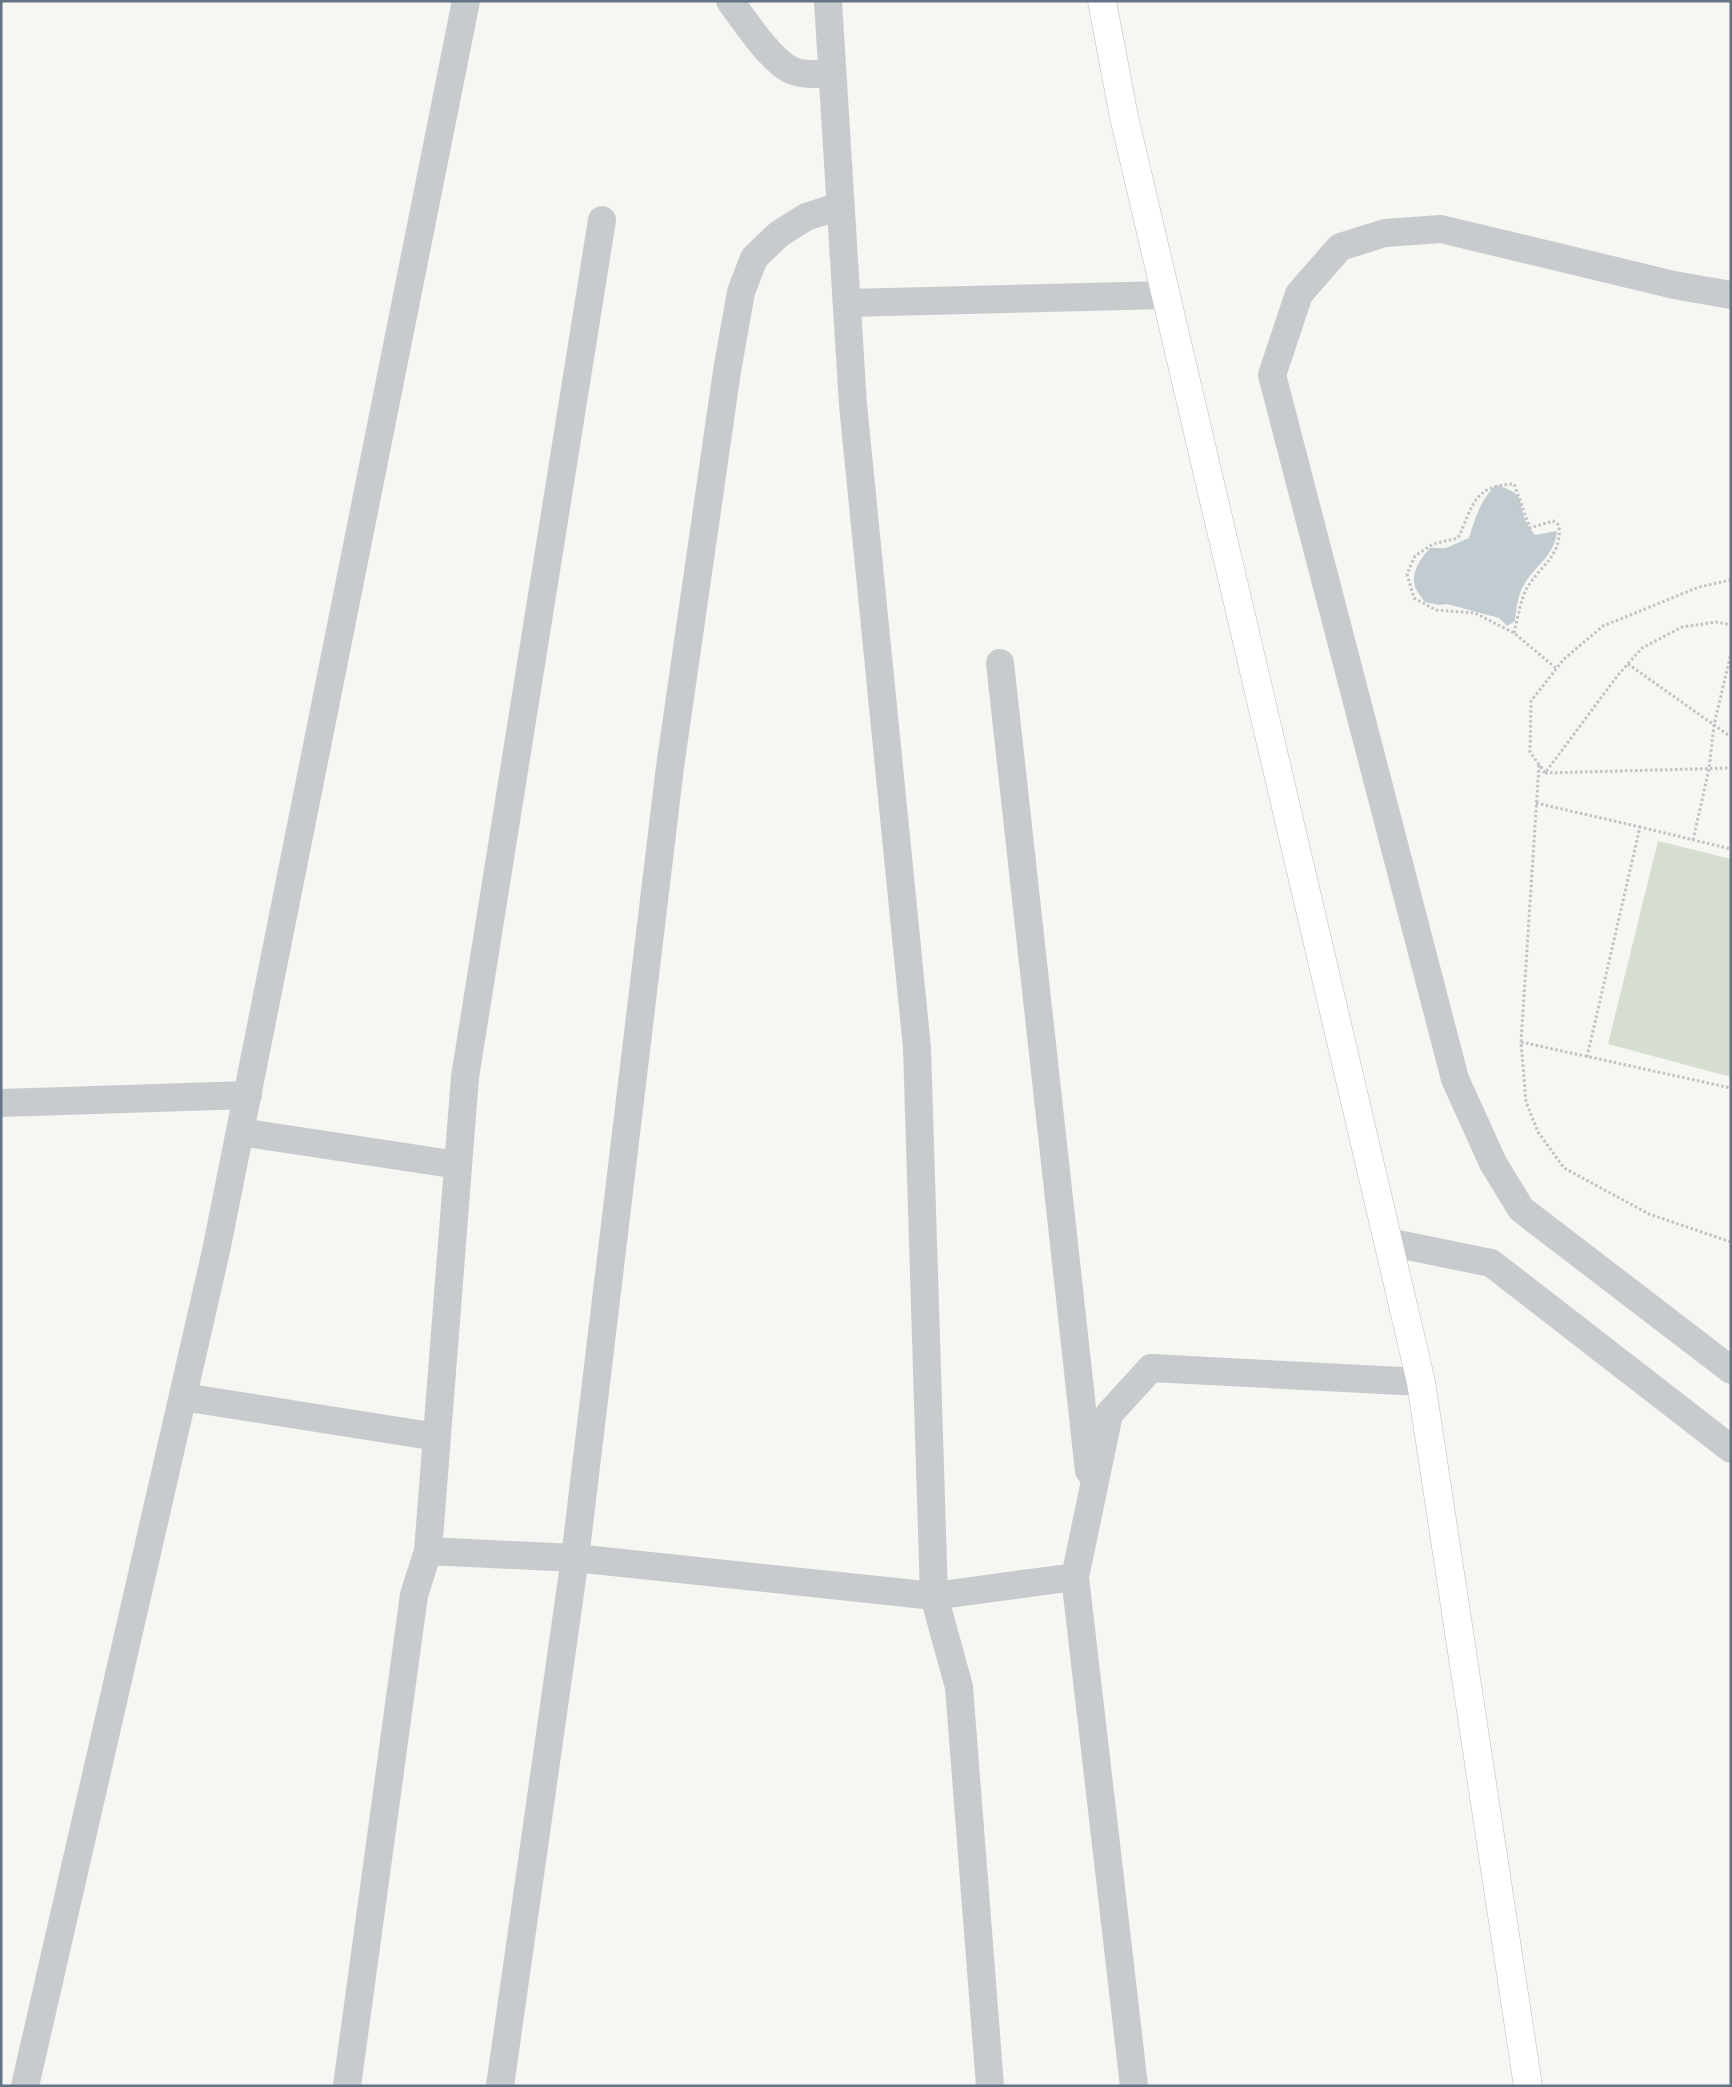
<svg xmlns="http://www.w3.org/2000/svg" width="1732" height="2087" font-family="Roboto,sans-serif">
<style>
.grass{fill:#d6ded2}
.water{fill:#c1cbd0}
.lines{fill:none;stroke-linecap:round;stroke-linejoin:round}
.major-casing{stroke:#b8bcc0;stroke-width:29}
.path{stroke:#c0c2c4;stroke-width:3;stroke-dasharray:2.5 2.5;stroke-linecap:butt}
.minor{stroke:#c8cbce;stroke-width:28}
.major{stroke:#fff;stroke-width:28}
</style>
<rect width="100%" height="100%" fill="#f6f6f2"/>
<path class="grass" d="M 1658,841 L 1731,859 L 1731,1077 L 1608,1044 Z"/>
<path class="water" d="M 1496,485 C 1527,495 1516,497 1526,522 C 1528,526 1532,531 1535,535 L 1557,531 C 1555,555 1537,564 1525,583 C 1518,593 1516,609 1515,621 L 1507,626 L 1499,618 L 1447,604 L 1439,605 L 1425,602 C 1422,598 1418,593 1416,589 C 1409,574 1421,558 1430,548 L 1446,548 L 1469,538 C 1475,518 1481,499 1496,485 Z"/>
<g class="lines">
<g class="major-casing">
<path id="major" d="M 1102,1 L 1124,117 L 1421,1382 L 1528,2086"/>
</g>
<path class="path" d="M 1731,580 L 1699,587 L 1603,626 L 1564,659 L 1531,701 L 1530,752 L 1545,773 L 1618,675 L 1642,648 L 1682,627 L 1716,622 L 1731,625
M 1514,633 C 1518,618 1520,601 1527,588 C 1541,564 1562,557 1559,525 L 1553,521 L 1530,528 L 1514,484 C 1472,486 1474,505 1458,538 L 1433,544 L 1415,556 L 1407,574 L 1414,598 L 1436,610 L 1475,613 L 1514,633 L 1557,669
M 1628,664 L 1731,737
M 1539,765 L 1521,1042 L 1526,1102 L 1538,1132 L 1564,1168 L 1649,1214 L 1731,1242
M 1545,773 L 1731,768
M 1536,803 L 1640,827
M 1693,840 L 1709,769 L 1714,725 L 1731,653
M 1521,1042 L 1731,1088
M 1587,1057 L 1640,827 L 1731,849"/>
<path class="minor" d="M 730,1 C 744,20 769,58 789,69 C 802,76 817,74 832,73
M 828,1 L 853,405 L 917,1048 L 934,1596 L 959,1687 L 990,2086
M 1731,295 L 1674,285 L 1441,229 L 1385,233 L 1340,247 L 1299,294 L 1272,375 L 1455,1079 L 1493,1163 L 1521,1209 L 1731,1370
M 847,303 L 1165,295
M 1000,663 L 1089,1471
M 1,1103 L 248,1095
M 240,1132 L 458,1165
M 1388,1242 L 1491,1263 L 1731,1449
M 183,1397 L 437,1437
M 428,1551 L 575,1558 L 934,1596 L 1075,1577
M 25,2086 L 216,1251 L 466,1
M 347,2086 L 414,1595 L 428,1551 L 465,1077 L 602,220
M 500,2086 L 575,1558 L 670,767 L 727,371 L 741,292 L 754,258 L 779,234 L 806,217 L 840,206
M 1134,2086 L 1075,1577 L 1109,1414 L 1151,1368 L 1421,1382"/>
<use href="#major" class="major"/>
</g>
<rect width="1732" height="2087" fill="none" stroke="#627485" stroke-width="5"/>
</svg>
